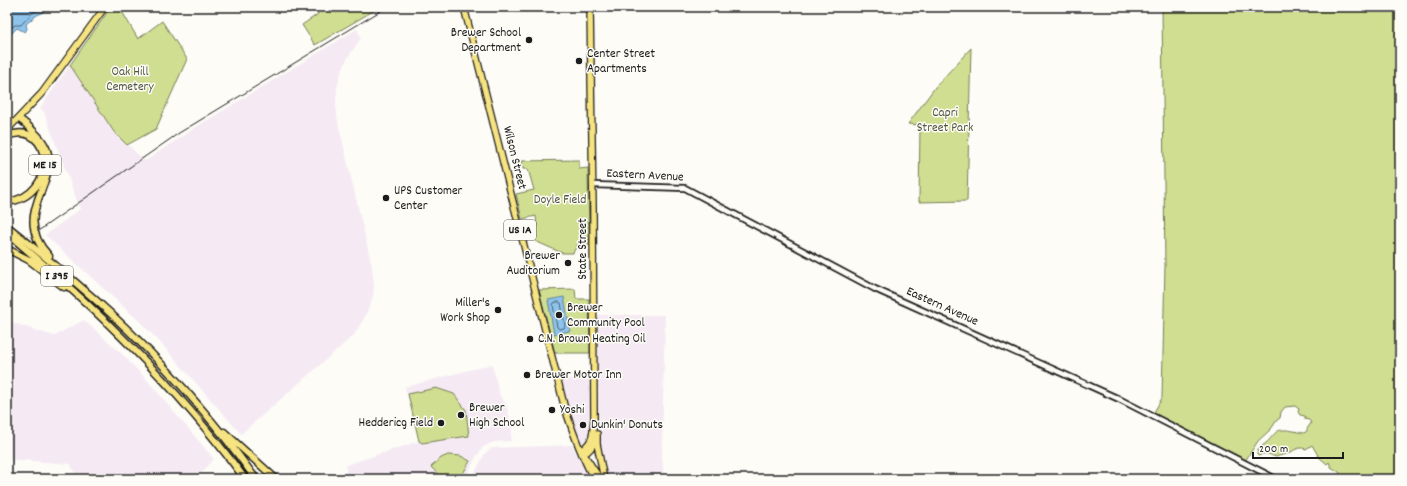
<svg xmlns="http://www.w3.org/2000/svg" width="1407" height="486" font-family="Dekko,sans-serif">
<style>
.built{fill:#f5eaf3}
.green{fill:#d0de91;stroke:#767d56}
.water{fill:#8ec4ec;stroke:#608199}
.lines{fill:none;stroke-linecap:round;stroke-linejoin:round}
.shore{stroke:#4a5f6f;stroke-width:1}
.minor-casing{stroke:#1c1c1c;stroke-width:8}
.major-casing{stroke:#1c1c1c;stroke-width:8}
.highway-casing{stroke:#1c1c1c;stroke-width:9}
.minor{stroke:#fdfcf7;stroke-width:4.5}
.major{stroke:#f6e381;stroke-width:5.5}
.highway{stroke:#f6e381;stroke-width:6}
.rail{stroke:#1c1c1c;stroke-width:1}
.poi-dot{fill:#1c1c1c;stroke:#fdfcf7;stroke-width:1.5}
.labels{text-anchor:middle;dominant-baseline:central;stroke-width:3;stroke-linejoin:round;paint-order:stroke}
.shield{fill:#fdfcf7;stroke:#605f5e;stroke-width:1}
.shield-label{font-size:12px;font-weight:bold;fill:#1c1c1c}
.poi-label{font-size:13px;fill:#1c1c1c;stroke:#fdfcf7;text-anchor:start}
.park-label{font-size:13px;fill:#52563f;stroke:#fdfcf7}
.street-label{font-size:13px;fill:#1c1c1c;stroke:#fdfcf7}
</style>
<rect width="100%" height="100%" fill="#fdfcf7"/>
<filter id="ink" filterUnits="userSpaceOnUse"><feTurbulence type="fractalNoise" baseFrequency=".025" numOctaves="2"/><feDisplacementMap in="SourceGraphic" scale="8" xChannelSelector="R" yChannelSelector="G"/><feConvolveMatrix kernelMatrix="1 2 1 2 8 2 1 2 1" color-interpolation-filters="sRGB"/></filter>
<g filter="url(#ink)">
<path class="built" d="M 357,29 L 361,38 L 347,59 L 340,75 L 337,89 L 336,105 L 338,122 L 372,266 L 374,286 L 373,297 L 365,317 L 354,335 L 241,434 L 158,340 L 139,321 L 45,235 L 80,209 L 44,112 L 40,108 L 70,65 L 114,132 L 145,161 L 196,127 Z
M 597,315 L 665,315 L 662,456 L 664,477 L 659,479 L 607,479 L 601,457 L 599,434 Z
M 84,320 L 122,354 L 148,381 L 214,459 L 196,479 L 79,479 L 70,464 L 7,459 L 7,321 L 54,336 Z
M 492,364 L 500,396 L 506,404 L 512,426 L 511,441 L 494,442 L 483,447 L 476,457 L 465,479 L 346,479 L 346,465 L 419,441 L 405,387 Z
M 591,378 L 590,435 L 587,441 L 583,443 L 579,439 L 573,421 L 561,379 Z
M 572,445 L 590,479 L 472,479 L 485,453 L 492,448 Z"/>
<path class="green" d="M 111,7 L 121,7 L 120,8 L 138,39 L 162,21 L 187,59 L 156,129 L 127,145 L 114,132 L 70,65 Z
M 314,7 L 380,7 L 315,45 L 302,25 L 318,14 Z
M 1162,7 L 1400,7 L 1400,476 L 1389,476 L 1381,479 L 1334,479 L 1341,475 L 1339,472 L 1331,467 L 1329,462 L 1327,464 L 1319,457 L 1312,445 L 1306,449 C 1299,446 1295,450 1289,453 C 1285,455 1280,455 1276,457 C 1269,455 1266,451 1259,456 L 1257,455 C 1257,448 1261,447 1266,443 C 1270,440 1274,433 1278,431 C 1285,428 1296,432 1304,433 L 1307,431 L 1307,429 L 1311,423 L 1309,420 L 1305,419 L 1305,416 L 1300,415 L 1298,412 L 1299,409 L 1295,406 L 1285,407 L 1281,412 L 1280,418 L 1277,420 L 1271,429 L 1258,441 L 1245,461 L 1153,414 L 1162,398 L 1165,265 Z
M 971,48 L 967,201 L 919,202 L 920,125 L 908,124 L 936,86 Z
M 579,160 L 579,169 L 588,168 L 589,245 L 577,245 L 573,253 L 562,253 L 526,237 L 524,229 L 537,226 L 536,216 L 522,219 L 516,194 L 534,190 L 528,169 L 523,169 L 521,161 Z
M 575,289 L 576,299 L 589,299 L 590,353 L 555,353 L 539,290 Z
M 436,388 L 454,394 L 466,410 L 469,436 L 422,443 L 419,441 L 408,394 Z
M 448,455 L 461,456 L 470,461 L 460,479 L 443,479 L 431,467 L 441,458 Z"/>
<path class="water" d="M 7,7 L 49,7 L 42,13 L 37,15 L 26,24 L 27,29 L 25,32 L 17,28 L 7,38 Z
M 564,297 L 570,331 L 554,334 L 548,300 Z"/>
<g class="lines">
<path class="shore" d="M 7,31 L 15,25 L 21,25 L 31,14 L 43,7
M 559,302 L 561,303 L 565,326 L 564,328 L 559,329 L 557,327 L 553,305 L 554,303 Z"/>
<g class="minor-casing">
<path id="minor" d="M 593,185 L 685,188 L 875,289 L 1119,399 L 1276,479"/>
</g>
<g class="major-casing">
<path id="major" d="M 464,7 L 564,405 C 572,430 581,456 594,479
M 7,130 L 42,93 L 105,7
M 597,434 L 597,444 L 604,479
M 581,451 C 595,439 592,436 594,419 L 593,207 L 590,7
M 581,451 L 587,452 L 591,448 L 595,441
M 585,456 L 600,479"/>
</g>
<g class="highway-casing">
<path id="highway" d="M 19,119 C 25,122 30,128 35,133 C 78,174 3,207 49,256
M 7,136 C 53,118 60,196 7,202
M 7,226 C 42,254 76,282 109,312 C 164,363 213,419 256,479
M 7,233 C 95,307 177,386 245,479
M 7,249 L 29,260 L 64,287
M 224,432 L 276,479"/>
</g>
<use href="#minor" class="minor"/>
<use href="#major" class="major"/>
<use href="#highway" class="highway"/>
<path class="rail" d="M 38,231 L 179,133 L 387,7"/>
</g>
</g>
<g class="poi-dot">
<circle cx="529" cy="40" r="4"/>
<circle cx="579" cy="61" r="4"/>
<circle cx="386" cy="198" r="4"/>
<circle cx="568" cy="263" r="4"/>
<circle cx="498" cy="310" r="4"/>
<circle cx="559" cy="315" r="4"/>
<circle cx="530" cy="339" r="4"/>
<circle cx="527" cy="375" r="4"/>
<circle cx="552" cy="410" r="4"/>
<circle cx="461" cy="415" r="4"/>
<circle cx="441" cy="423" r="4"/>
<circle cx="583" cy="425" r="4"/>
</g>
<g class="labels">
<g class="shield">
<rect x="29" y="155" width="32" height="20" rx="3"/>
<rect x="504" y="220" width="32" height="20" rx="3"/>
<rect x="41" y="266" width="32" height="20" rx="3"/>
</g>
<g class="shield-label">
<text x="45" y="165">ME 15</text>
<text x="520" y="230">US 1A</text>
<text x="57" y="276">I 395</text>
</g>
<g class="poi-label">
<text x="521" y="33" text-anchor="end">Brewer School<tspan x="521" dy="15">Department</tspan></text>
<text x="587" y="54">Center Street<tspan x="587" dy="15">Apartments</tspan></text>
<text x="394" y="191">UPS Customer<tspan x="394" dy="15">Center</tspan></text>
<text x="560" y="256" text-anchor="end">Brewer<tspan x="560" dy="15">Auditorium</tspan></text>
<text x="490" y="303" text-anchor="end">Miller's<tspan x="490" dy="15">Work Shop</tspan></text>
<text x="567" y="308">Brewer<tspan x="567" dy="15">Community Pool</tspan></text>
<text x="538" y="339">C.N. Brown Heating Oil</text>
<text x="535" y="375">Brewer Motor Inn</text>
<text x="469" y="408">Brewer<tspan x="469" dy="15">High School</tspan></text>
<text x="560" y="410">Yoshi</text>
<text x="433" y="423" text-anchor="end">Heddericg Field</text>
<text x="591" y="425">Dunkin' Donuts</text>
</g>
<g class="park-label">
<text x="130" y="72">Oak Hill<tspan x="130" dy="15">Cemetery</tspan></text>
<text x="945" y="113">Capri<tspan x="945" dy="15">Street Park</tspan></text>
<text x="560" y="200">Doyle Field</text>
</g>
<g class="street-label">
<text transform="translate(514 158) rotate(76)">Wilson Street</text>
<text transform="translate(645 176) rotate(3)">Eastern Avenue</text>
<text transform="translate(583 249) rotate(-90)">State Street</text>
<text transform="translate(942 307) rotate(24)">Eastern Avenue</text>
</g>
</g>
<rect width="1407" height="486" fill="none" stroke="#fdfcf7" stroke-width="24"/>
<rect x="12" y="12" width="1383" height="462" fill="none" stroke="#1c1c1c" stroke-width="1.5" filter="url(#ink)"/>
<path d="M1253 452v6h90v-6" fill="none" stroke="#1c1c1c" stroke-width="2"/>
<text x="1259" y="452" font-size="12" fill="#1c1c1c" stroke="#fdfcf7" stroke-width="3" paint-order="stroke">200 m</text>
</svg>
